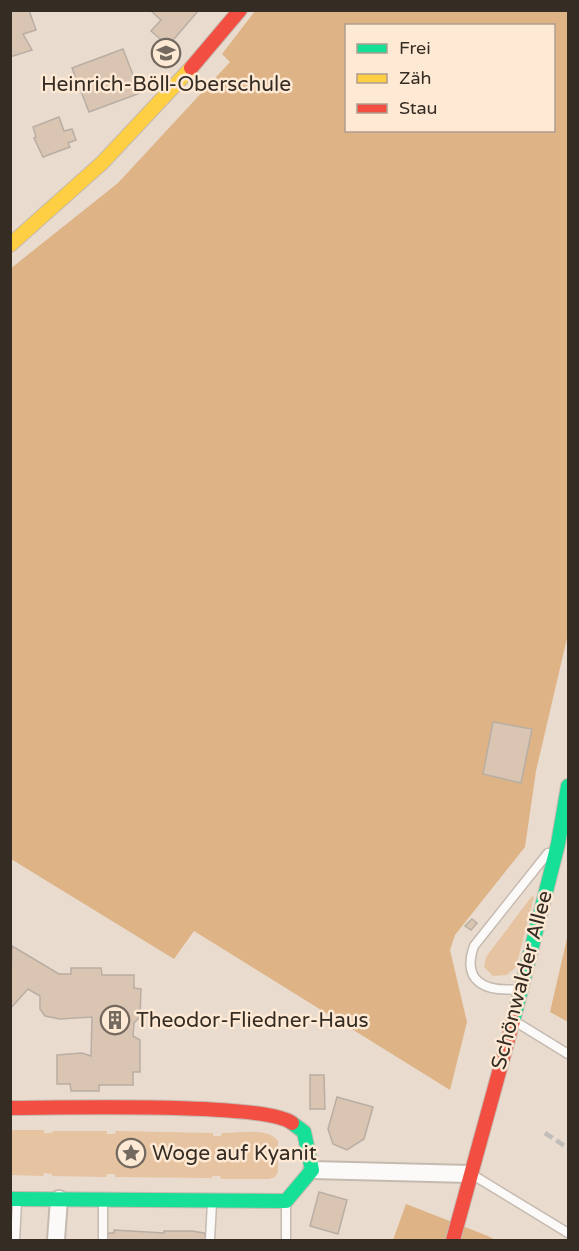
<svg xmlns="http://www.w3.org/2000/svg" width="579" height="1251" font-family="'Varela Round',sans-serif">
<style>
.green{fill:#e6c3a1}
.forest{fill:#deb386;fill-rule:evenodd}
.building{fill:#d9c5b2;stroke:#b9aea4;stroke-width:1.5}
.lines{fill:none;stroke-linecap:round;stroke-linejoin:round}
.lane-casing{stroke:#c5bab0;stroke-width:11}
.street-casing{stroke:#c5bab0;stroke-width:20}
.fast-casing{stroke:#c5bab0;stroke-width:16}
.slow-casing{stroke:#c5bab0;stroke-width:16}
.jam-casing{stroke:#c5bab0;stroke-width:16}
.lane{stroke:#fcfaf8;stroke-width:8}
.street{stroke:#fcfaf8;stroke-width:16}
.fast{stroke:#16e098;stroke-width:14}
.slow{stroke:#ffcf43;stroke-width:14}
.jam{stroke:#f24e42;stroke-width:14}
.rail{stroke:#c1bdba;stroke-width:4.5;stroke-dasharray:9 4.5;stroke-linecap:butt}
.labels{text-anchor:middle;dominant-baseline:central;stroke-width:5;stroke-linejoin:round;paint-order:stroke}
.poi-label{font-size:21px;fill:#352c23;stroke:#fee9d5;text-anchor:start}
.street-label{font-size:21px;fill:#352c23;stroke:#fee9d5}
</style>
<rect width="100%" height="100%" fill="#e9dbce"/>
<path class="green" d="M 532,896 L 534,897 L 516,967 L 507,975 L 493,976 L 484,967 L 486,957 Z
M 11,1130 L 44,1130 L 44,1133 L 52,1133 L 53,1131 L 107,1131 L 107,1134 L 115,1134 L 116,1131 L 213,1133 L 213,1136 L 221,1136 L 222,1133 C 237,1133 268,1127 278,1141 L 278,1172 L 275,1177 L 269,1179 L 221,1179 L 220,1176 L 212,1176 L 212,1178 L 115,1177 L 115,1174 L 107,1174 L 106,1177 L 52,1176 L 52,1174 L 44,1173 L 43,1176 L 11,1175 Z"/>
<path class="forest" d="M 255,11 L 568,11 L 568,634 L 536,771 L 525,847 L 455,935 L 450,950 L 467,1022 L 450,1090 L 194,931 L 174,959 L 11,859 L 10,269 L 118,183 L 230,62 L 222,54 ZM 346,26 L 554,26 L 554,130 L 346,130 Z
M 568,934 L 568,1022 L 550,1012 Z
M 406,1204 L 488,1236 L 495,1240 L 393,1240 Z"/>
<path class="building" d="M 14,10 L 29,10 L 36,30 L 23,34 L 32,50 L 10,57 L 10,12 Z
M 150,10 L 199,10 L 168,46 L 151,31 L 161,20 Z
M 123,49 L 140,93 L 89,112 L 72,68 Z
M 59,117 L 64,131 L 72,129 L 76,140 L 68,143 L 70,147 L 43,157 L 34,138 L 36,137 L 33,127 Z
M 493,722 L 532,729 L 521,783 L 483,774 Z
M 472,919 L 477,923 L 471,930 L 465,926 Z
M 12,946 L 59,974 L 71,974 L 71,968 L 101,968 L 102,975 L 134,975 L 134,988 L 141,989 L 140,1017 L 134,1023 L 133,1036 L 140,1040 L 140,1072 L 133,1072 L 133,1085 L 99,1085 L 99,1091 L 71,1091 L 70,1084 L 57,1084 L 57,1055 L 82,1053 L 91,1056 L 92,1017 L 60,1019 L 45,1016 L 40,1009 L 40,996 L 28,989 L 10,1009 Z
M 310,1075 L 324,1075 L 325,1109 L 310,1109 Z
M 337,1097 L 373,1107 L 364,1139 L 347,1150 L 333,1144 L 328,1129 Z
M 319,1192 L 347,1200 L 338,1234 L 310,1226 Z
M 114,1230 L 164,1233 L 164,1231 L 192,1231 L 204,1233 L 207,1240 L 107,1240 L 107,1233 L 114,1233 Z"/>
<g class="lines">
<g class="lane-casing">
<path id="lane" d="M 518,989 C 487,992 461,983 474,946 L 548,853
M 516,1022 L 568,1054
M 473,1175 L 568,1233
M 103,1200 L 103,1240
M 286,1204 L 286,1240
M 15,1240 L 17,1202
M 210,1240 L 212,1202"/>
</g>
<g class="street-casing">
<path id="street" d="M 312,1170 L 470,1174
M 56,1240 L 59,1199"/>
</g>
<g class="fast-casing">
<path id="fast" d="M 513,1021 L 558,844 L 568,786
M 10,1199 L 286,1201 L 312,1170 L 304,1132 L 292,1123"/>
</g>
<g class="slow-casing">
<path id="slow" d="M 10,245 L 102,163 L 191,68"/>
</g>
<g class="jam-casing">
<path id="jam" d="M 191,68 L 240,10
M 10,1108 C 56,1108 265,1102 292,1123
M 453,1240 L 513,1021"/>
</g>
<use href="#lane" class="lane"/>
<use href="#street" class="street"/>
<use href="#fast" class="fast"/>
<use href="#slow" class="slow"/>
<use href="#jam" class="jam"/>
<path class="rail" d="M 545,1133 L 568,1148"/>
</g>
<defs>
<g id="school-ring" transform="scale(1.5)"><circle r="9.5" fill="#fee9d5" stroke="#74695f" stroke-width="1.5"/><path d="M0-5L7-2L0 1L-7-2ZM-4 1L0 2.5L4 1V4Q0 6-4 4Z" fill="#74695f"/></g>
<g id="building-ring" transform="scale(1.5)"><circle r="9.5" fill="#fee9d5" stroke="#74695f" stroke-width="1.5"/><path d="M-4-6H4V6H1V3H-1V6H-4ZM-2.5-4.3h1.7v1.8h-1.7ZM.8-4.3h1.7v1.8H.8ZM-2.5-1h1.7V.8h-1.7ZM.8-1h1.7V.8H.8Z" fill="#74695f"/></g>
<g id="sight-ring" transform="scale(1.5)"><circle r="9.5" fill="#fee9d5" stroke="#74695f" stroke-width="1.5"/><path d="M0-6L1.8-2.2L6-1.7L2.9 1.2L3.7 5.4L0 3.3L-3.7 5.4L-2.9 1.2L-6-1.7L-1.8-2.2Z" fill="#74695f"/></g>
</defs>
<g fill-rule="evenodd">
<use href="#school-ring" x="166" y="53"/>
<use href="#building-ring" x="115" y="1020"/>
<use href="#sight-ring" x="131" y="1153"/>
</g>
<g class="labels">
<g class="poi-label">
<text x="166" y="84" text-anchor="middle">Heinrich-Böll-Oberschule</text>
<text x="136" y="1020">Theodor-Fliedner-Haus</text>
<text x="152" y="1153">Woge auf Kyanit</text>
</g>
<g class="street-label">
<text transform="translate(522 980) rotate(-75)">Schönwalder Allee</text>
</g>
</g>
<rect width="579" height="1251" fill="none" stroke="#352c23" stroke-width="24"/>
<rect x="345" y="24" width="210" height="108" fill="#fee9d5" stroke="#ae9d8e" stroke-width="1.5"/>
<rect x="357" y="44" width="30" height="9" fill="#16e098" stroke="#ae9d8e" stroke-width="1.5"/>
<text x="399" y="54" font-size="18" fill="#352c23">Frei</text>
<rect x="357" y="74" width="30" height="9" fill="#ffcf43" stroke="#ae9d8e" stroke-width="1.5"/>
<text x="399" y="84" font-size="18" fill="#352c23">Zäh</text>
<rect x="357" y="104" width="30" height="9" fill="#f24e42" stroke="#ae9d8e" stroke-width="1.5"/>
<text x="399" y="114" font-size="18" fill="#352c23">Stau</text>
</svg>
